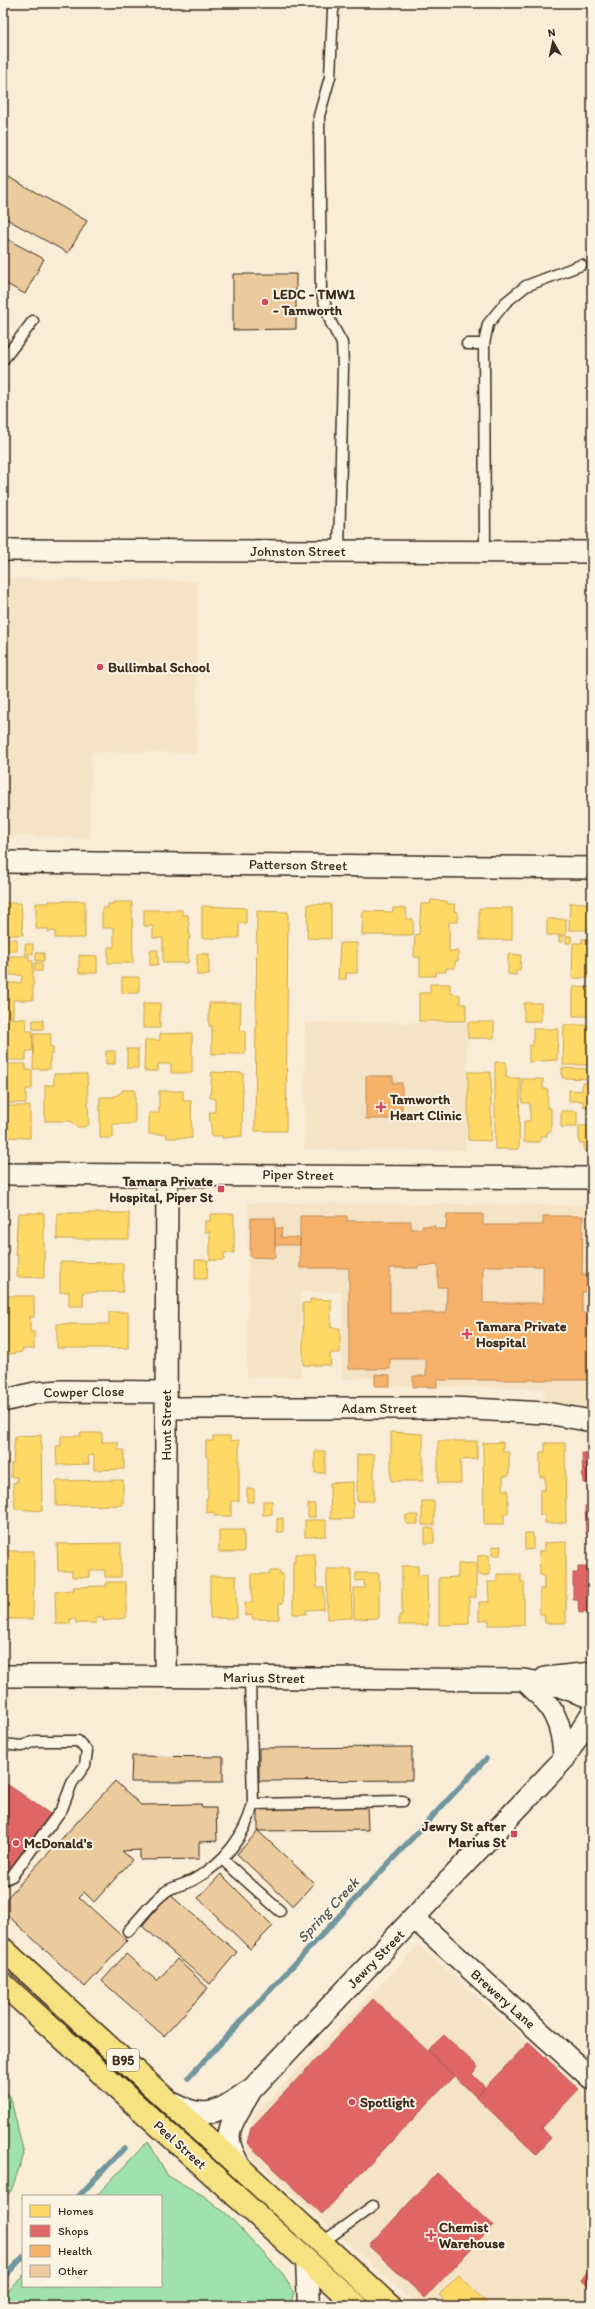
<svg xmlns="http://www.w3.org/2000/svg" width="595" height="2309" font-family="Itim,sans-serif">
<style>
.built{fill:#f5e3c6}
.green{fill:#9fe2ad;stroke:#6d8666}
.homes{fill:#ffd966;stroke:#c4a450}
.shops{fill:#e06666;stroke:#ae5450}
.health{fill:#f6b26b;stroke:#be8954;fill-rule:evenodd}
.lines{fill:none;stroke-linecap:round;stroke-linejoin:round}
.stream{stroke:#70969e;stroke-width:5.5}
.building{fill:#ebcb9d;stroke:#3b2a1e}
.lane-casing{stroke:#3b2a1e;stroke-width:13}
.street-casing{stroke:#3b2a1e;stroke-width:24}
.secondary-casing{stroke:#3b2a1e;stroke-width:25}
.primary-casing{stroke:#3b2a1e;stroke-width:25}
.lane{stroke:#fcf5e5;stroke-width:10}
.street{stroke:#fcf5e5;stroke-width:21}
.secondary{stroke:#fcf5e5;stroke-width:22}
.primary{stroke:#f6e281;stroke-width:22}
.poi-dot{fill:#d1495b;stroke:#fcf5e5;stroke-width:1.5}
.labels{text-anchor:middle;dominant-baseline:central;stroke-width:4;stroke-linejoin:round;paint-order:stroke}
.shield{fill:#fcf5e5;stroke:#75675a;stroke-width:1}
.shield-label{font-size:13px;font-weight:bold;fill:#3b2a1e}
.poi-label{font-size:14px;font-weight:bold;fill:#3b2a1e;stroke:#fcf5e5;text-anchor:start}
.street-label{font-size:14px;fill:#3b2a1e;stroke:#fcf5e5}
.water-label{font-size:15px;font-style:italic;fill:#515754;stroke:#fcf5e5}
</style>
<rect width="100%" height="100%" fill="#f9edd7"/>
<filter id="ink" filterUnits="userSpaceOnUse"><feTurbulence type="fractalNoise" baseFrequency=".025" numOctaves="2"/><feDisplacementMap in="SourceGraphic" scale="8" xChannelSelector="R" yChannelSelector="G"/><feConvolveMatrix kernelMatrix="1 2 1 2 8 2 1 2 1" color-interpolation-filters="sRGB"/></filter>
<g filter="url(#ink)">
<path class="built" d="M 3,579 L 198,581 L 196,753 L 91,752 L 90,838 L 3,835 Z
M 305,1022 L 467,1023 L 466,1150 L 304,1149 Z
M 248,1203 L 592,1205 L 592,1408 L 545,1400 L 544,1388 L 375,1386 L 374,1378 L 342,1379 L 342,1292 L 301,1292 L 301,1377 L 247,1378 Z
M 419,1945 L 529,2042 L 592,2101 L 592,2306 L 418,2306 L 244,2151 L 254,2115 Z"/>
<path class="green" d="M 3,2090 L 10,2096 L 24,2154 L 11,2191 L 3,2200 Z
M 148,2141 L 168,2176 L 204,2196 L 228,2215 L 283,2274 L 294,2292 L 290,2306 L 3,2306 L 3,2297 L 23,2275 L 23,2286 L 161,2286 L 161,2196 L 96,2196 Z"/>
<path class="homes" d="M 431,900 L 447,901 L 447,904 L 455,904 L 454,911 L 458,912 L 458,922 L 449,922 L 449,951 L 458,951 L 458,961 L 455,961 L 455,968 L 446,968 L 446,972 L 436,972 L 436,976 L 420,976 L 420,957 L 414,957 L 415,935 L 419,934 L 421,904 L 430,904 Z
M 49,901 L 85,901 L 85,938 L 55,938 L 55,931 L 48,932 L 49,929 L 36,929 L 36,903 L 49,903 Z
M 113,902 L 132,902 L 133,963 L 108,963 L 108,947 L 114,947 L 114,928 L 102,928 L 102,908 L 108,908 L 108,904 L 113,904 Z
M 3,903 L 21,903 L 23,935 L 3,935 Z
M 570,903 L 592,903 L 592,930 L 569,930 Z
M 308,904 L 331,904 L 331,939 L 307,938 Z
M 202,906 L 246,908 L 246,923 L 239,923 L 239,938 L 202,938 Z
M 393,908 L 406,908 L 406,919 L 413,919 L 413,935 L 362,935 L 363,911 L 393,912 Z
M 479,908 L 512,908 L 512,940 L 479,940 Z
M 144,910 L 182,910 L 182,915 L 188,915 L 190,939 L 188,939 L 188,963 L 163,963 L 163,938 L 153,938 L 153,926 L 144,926 Z
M 257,911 L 288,912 L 286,1131 L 255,1131 Z
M 547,919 L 566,919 L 566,935 L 547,935 Z
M 559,936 L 563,936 L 563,942 L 559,942 Z
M 566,936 L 571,936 L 571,943 L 566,943 Z
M 3,939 L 17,939 L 17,951 L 3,951 Z
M 582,939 L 592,939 L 592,970 L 589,970 L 589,978 L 572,978 L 573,943 L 582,943 Z
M 340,943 L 357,943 L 357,973 L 346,973 L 346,979 L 338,979 Z
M 25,944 L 33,944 L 33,954 L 25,954 Z
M 150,950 L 158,950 L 158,965 L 150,965 Z
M 36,953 L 44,953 L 44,961 L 36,961 Z
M 197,954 L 209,954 L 209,975 L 197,975 Z
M 508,954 L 521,955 L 520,971 L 516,971 L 516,975 L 508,974 Z
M 79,955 L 97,956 L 97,973 L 79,973 Z
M 9,956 L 29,956 L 29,961 L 33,961 L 33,1000 L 13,1000 L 13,1017 L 3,1016 L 3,983 L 21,983 L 22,975 L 9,975 Z
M 35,963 L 42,963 L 42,971 L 35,971 Z
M 122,977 L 139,977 L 139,993 L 122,993 Z
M 430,984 L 450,984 L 450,993 L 460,995 L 460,1004 L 466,1004 L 466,1021 L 419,1021 L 419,993 L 430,993 Z
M 573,987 L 592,988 L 592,1016 L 573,1016 Z
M 143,1003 L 160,1003 L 160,1028 L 143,1028 Z
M 209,1003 L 241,1003 L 240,1031 L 245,1031 L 245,1054 L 212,1054 L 212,1026 L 209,1026 Z
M 524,1003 L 541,1003 L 541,1021 L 524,1021 Z
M 5,1018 L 27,1019 L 26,1031 L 33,1031 L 32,1051 L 26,1051 L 26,1060 L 3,1060 Z
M 33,1020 L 43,1020 L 43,1029 L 33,1029 Z
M 468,1022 L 494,1022 L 494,1038 L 468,1038 Z
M 564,1025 L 592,1025 L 592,1065 L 563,1065 Z
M 533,1029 L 558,1029 L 557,1060 L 529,1062 L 529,1045 L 533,1046 Z
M 192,1033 L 192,1073 L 171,1073 L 171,1064 L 158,1064 L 158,1071 L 144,1071 L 145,1040 L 160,1040 L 160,1034 Z
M 34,1034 L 51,1034 L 50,1047 L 53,1047 L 53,1054 L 50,1054 L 50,1069 L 33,1069 Z
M 127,1049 L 138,1049 L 138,1068 L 127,1068 Z
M 106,1051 L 115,1051 L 115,1064 L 106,1064 Z
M 495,1062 L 506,1062 L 506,1078 L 520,1078 L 519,1149 L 495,1149 Z
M 3,1064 L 26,1064 L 26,1070 L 32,1070 L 32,1089 L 26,1089 L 26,1103 L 3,1103 Z
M 562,1068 L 592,1069 L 592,1079 L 562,1078 Z
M 212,1072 L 243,1073 L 242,1136 L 222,1138 L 222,1136 L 212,1136 L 209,1112 L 215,1112 L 215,1098 L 210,1098 Z
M 468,1072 L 491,1072 L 491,1141 L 468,1140 Z
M 54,1074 L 87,1074 L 89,1124 L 84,1127 L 78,1127 L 72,1123 L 72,1121 L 45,1121 L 45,1085 L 54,1085 Z
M 522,1079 L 543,1079 L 543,1089 L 548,1089 L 547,1108 L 551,1108 L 551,1132 L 547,1132 L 547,1136 L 540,1136 L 540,1142 L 524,1142 L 524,1121 L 530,1121 L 530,1103 L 522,1103 Z
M 587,1079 L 592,1079 L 592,1108 L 583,1106 L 583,1101 L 569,1101 L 569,1090 L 582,1091 L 582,1083 L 587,1083 Z
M 122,1090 L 135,1090 L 135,1124 L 113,1124 L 113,1138 L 100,1138 L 100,1097 L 113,1097 L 122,1092 Z
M 159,1091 L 183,1091 L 183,1101 L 191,1101 L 192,1138 L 167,1138 L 167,1134 L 149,1134 L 149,1113 L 159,1113 Z
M 3,1106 L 30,1106 L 30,1138 L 3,1137 Z
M 561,1111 L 577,1111 L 577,1127 L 561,1127 Z
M 579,1126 L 592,1126 L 592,1151 L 584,1151 L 584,1143 L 579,1143 Z
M 18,1213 L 44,1213 L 44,1278 L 17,1277 L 18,1255 L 15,1255 Z
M 57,1213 L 129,1213 L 129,1239 L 57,1239 Z
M 210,1214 L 234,1214 L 234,1253 L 224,1253 L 224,1260 L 210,1260 L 210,1232 L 205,1232 L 205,1221 L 210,1221 Z
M 195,1260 L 208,1260 L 207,1279 L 195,1279 Z
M 60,1262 L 123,1263 L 123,1292 L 83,1292 L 83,1306 L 69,1306 L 69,1292 L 60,1292 Z
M 3,1296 L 34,1296 L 34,1317 L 30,1317 L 30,1332 L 34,1332 L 34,1349 L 22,1349 L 22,1352 L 3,1355 Z
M 310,1299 L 331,1300 L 331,1328 L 340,1328 L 340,1353 L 330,1353 L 331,1365 L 303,1365 L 303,1303 L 310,1303 Z
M 109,1312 L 128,1312 L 128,1348 L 57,1348 L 57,1324 L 109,1324 Z
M 391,1432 L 423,1434 L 423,1481 L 391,1481 Z
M 80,1433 L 102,1433 L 102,1442 L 118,1442 L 118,1450 L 124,1450 L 124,1469 L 94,1470 L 94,1455 L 88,1456 L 89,1464 L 57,1465 L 56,1446 L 61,1446 L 61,1436 L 81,1436 Z
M 41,1435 L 42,1511 L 15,1509 L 13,1483 L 17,1482 L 17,1477 L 11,1477 L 11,1464 L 13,1464 L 15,1436 Z
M 213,1436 L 230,1436 L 230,1441 L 239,1440 L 239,1501 L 231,1501 L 231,1516 L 214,1516 L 214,1512 L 206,1513 L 206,1498 L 208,1498 L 208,1457 L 206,1457 L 206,1441 L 213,1441 Z
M 438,1441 L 477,1441 L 477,1459 L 460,1460 L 461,1483 L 438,1483 Z
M 503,1442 L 503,1452 L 509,1452 L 509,1476 L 503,1476 L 503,1490 L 508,1490 L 508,1514 L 504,1514 L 504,1524 L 484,1524 L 483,1443 Z
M 545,1443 L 565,1443 L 566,1523 L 545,1523 L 545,1515 L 540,1515 L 540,1490 L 545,1490 L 545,1477 L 540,1477 L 540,1452 L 545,1452 Z
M 315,1451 L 325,1451 L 325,1473 L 315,1473 Z
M 374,1454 L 374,1501 L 357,1501 L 357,1455 Z
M 123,1480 L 123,1505 L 56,1506 L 56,1481 Z
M 353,1482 L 353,1519 L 331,1519 L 330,1483 Z
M 247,1489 L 254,1489 L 254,1502 L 247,1502 Z
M 263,1501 L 272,1501 L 272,1514 L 263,1515 Z
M 422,1501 L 434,1501 L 434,1525 L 422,1525 Z
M 308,1504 L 315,1504 L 315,1517 L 308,1517 Z
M 406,1515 L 418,1515 L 418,1524 L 406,1524 Z
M 283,1518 L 283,1532 L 277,1532 L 277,1519 Z
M 305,1520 L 326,1520 L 326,1536 L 305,1537 Z
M 425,1528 L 434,1528 L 434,1543 L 425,1543 Z
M 219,1530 L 244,1530 L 244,1552 L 219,1552 Z
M 525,1533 L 533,1533 L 533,1549 L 525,1550 Z
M 566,1542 L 566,1623 L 545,1623 L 544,1614 L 540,1614 L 540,1589 L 544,1589 L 544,1576 L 540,1575 L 539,1551 L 544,1551 L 544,1543 Z
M 121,1543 L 121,1577 L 105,1577 L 105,1570 L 89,1570 L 89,1577 L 72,1577 L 72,1571 L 58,1571 L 57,1544 Z
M 501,1546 L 500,1555 L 492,1555 L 492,1547 Z
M 3,1551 L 34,1551 L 33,1619 L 3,1619 Z
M 295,1554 L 315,1554 L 317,1588 L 324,1588 L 324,1609 L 306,1610 L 306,1614 L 293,1614 L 293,1562 L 295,1562 Z
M 489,1555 L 490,1575 L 478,1575 L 478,1556 Z
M 476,1563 L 476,1597 L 469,1597 L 469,1624 L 439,1625 L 439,1578 L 458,1577 L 458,1564 Z
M 402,1566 L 418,1566 L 418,1576 L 427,1575 L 428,1625 L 399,1625 L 399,1615 L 402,1615 Z
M 327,1569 L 351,1569 L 352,1618 L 327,1619 Z
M 270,1571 L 280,1571 L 280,1574 L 283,1574 L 283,1603 L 279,1603 L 279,1619 L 252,1619 L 252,1615 L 245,1616 L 245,1603 L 252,1602 L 252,1574 L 270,1574 Z
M 356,1573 L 379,1573 L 379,1618 L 354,1619 L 354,1588 L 365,1588 L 364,1580 L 356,1581 Z
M 497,1574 L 521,1574 L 521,1582 L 524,1582 L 524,1625 L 489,1625 L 489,1620 L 479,1620 L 479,1602 L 489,1602 L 488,1582 L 497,1582 Z
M 210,1576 L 236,1576 L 237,1618 L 210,1618 Z
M 106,1582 L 126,1582 L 126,1618 L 103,1621 L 104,1618 L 96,1618 L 96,1623 L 76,1623 L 75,1619 L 70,1619 L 70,1624 L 56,1624 L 55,1591 L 74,1590 L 73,1587 L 107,1586 Z
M 459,2275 L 486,2302 L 482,2306 L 450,2306 L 439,2295 Z"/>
<path class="shops" d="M 589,1451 L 592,1451 L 592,1483 L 583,1483 L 582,1453 L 589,1453 Z
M 585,1506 L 592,1506 L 592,1533 L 586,1533 Z
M 578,1567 L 592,1567 L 592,1612 L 579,1613 L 578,1600 L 573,1600 L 573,1573 L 578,1573 Z
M 7,1784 L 50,1814 L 7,1874 L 3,1871 L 3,1790 Z
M 373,1999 L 454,2076 L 322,2214 L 247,2143 L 251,2128 Z
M 444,2035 L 478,2067 L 472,2074 L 485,2087 L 476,2097 L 428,2050 Z
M 529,2042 L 579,2089 L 542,2128 L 551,2138 L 536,2154 L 476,2097 Z
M 437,2173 L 493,2225 L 425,2298 L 369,2246 Z
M 592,2266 L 592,2289 L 581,2280 Z"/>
<path class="health" d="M 366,1076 L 393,1076 L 393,1083 L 402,1083 L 402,1119 L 366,1119 Z
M 447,1214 L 483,1214 L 483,1225 L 543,1225 L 543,1216 L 583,1216 L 582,1274 L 592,1274 L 592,1292 L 582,1292 L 582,1313 L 592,1313 L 592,1380 L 437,1380 L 437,1387 L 413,1387 L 413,1376 L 426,1376 L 426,1359 L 390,1359 L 390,1369 L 349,1369 L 349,1268 L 300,1268 L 300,1216 L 347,1216 L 347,1221 L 411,1221 L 411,1229 L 422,1229 L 422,1226 L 435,1226 L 435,1229 L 446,1229 ZM 438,1265 L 438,1287 L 447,1287 L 446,1313 L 390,1313 L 390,1268 L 418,1268 L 418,1266 ZM 483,1266 L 543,1266 L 543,1303 L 483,1303 Z
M 251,1218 L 275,1218 L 275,1258 L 250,1257 Z
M 275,1228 L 282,1228 L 281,1237 L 300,1238 L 300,1245 L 275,1245 Z
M 375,1374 L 390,1375 L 390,1386 L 375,1386 Z"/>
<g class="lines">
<path class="stream" d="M 188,2078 L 486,1759
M 79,2196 L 124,2148
M 3,2278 L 23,2257"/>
</g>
<path class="building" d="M 3,174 L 87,221 L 68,253 L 3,217 Z
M 3,237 L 44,259 L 25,294 L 3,282 Z
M 233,274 L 296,274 L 296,329 L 233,330 Z
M 412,1747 L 412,1780 L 259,1781 L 259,1748 Z
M 132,1756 L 223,1757 L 223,1782 L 131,1782 Z
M 115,1781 L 141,1805 L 201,1804 L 202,1808 L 216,1808 L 217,1841 L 199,1842 L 199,1859 L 140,1860 L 140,1850 L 122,1851 L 132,1860 L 94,1902 L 84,1892 L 79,1897 L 127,1941 L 85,1987 L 3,1911 L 3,1902 Z
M 367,1806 L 368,1830 L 258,1831 L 258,1808 Z
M 258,1831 L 314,1883 L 293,1906 L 237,1854 Z
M 221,1874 L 273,1926 L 250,1949 L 198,1898 Z
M 169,1894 L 237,1952 L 210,1984 L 142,1926 Z
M 126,1954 L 157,1981 L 177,1959 L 208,1988 L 164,2036 L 102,1981 Z"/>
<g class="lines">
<g class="lane-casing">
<path id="lane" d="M 336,3 L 333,10 L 330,77 L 319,116 L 321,291 L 331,323 L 342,343 L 343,366 L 339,551
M 467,344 L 484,344
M 3,360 L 33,321
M 485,551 L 484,344 L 488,324 L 506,302 L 526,286 L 581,265
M 3,1744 L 22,1746 L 35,1741 L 78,1741 L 87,1751 L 85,1765 L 72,1783 L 62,1809 L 12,1876 L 3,1880
M 253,1804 L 403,1801
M 222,1859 L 280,1911
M 128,1931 C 140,1919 151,1903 164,1893 C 172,1886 186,1885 195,1879 C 224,1863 245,1836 253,1804 L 250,1679
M 320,2244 L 373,2206"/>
</g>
<g class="street-casing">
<path id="street" d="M 3,550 L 592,552
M 3,862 L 592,868
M 3,1174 L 592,1178
M 3,1401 L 35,1393 L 62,1391 L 166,1392
M 166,1408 L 453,1408 L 546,1413 L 592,1421
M 165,1675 L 167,1174
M 3,1676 C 177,1675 350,1679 524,1680 L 559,1686 L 592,1698
M 545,1678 L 592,1673
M 524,1680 C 552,1705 563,1721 564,1759
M 415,1919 L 592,2079
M 172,2103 C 211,2123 219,2110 253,2088 L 564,1759 L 592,1713
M 241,2168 C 219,2133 231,2125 250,2092"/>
</g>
<g class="secondary-casing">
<path id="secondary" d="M 307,2261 L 309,2306"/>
</g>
<g class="primary-casing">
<path id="primary" d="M 3,1949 L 390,2306
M 3,1984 L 357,2306"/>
</g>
<use href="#lane" class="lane"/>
<use href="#street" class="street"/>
<use href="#secondary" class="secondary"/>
<use href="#primary" class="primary"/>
</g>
</g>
<g class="poi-dot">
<circle cx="265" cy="302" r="4"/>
<circle cx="100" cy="667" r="4"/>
<path d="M379 1101h4v4h4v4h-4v4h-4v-4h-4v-4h4z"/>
<rect x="217" y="1185" width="8" height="8" rx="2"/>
<path d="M465 1328h4v4h4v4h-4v4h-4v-4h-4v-4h4z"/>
<rect x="510" y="1830" width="8" height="8" rx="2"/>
<circle cx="16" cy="1843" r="4"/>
<circle cx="352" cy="2102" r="4"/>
<path d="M429 2229h4v4h4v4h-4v4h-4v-4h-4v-4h4z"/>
</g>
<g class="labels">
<rect class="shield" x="107" y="2049" width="32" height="22" rx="3"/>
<g class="shield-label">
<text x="123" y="2060">B95</text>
</g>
<g class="poi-label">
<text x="273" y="294">LEDC - TMW1<tspan x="273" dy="16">- Tamworth</tspan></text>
<text x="108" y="667">Bullimbal School</text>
<text x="390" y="1099">Tamworth<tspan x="390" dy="16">Heart Clinic</tspan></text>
<text x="213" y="1181" text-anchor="end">Tamara Private<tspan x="213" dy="16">Hospital, Piper St</tspan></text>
<text x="476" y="1326">Tamara Private<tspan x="476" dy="16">Hospital</tspan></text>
<text x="506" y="1826" text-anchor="end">Jewry St after<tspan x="506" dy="16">Marius St</tspan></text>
<text x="24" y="1843">McDonald's</text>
<text x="360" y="2102">Spotlight</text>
<text x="439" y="2227">Chemist<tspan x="439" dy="16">Warehouse</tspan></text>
</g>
<g class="street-label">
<text x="298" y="551">Johnston Street</text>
<text transform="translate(298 865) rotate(1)">Patterson Street</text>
<text transform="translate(298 1175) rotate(1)">Piper Street</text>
<text transform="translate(84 1392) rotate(-1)">Cowper Close</text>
<text x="379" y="1408">Adam Street</text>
<text transform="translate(166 1425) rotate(-90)">Hunt Street</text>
<text transform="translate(264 1678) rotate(1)">Marius Street</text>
<text transform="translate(376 1959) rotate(-46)">Jewry Street</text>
<text transform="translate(503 1999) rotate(42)">Brewery Lane</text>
<text transform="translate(180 2145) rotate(42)">Peel Street</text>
</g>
<g class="water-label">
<text transform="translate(328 1910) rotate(-47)">Spring Creek</text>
</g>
</g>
<rect width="595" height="2309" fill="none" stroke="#fcf5e5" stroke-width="16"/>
<rect x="8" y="8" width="579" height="2293" fill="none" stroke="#3b2a1e" stroke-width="1.5" filter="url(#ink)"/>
<rect x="22" y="2195" width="140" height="92" fill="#fcf5e5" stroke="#afa495"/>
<rect x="30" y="2205" width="20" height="12" fill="#ffd966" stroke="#afa495"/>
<text x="58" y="2215" font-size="12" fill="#3b2a1e">Homes</text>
<rect x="30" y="2225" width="20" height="12" fill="#e06666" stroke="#afa495"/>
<text x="58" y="2235" font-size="12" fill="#3b2a1e">Shops</text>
<rect x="30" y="2245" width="20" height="12" fill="#f6b26b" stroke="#afa495"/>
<text x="58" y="2255" font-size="12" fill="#3b2a1e">Health</text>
<rect x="30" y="2265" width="20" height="12" fill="#ebcb9d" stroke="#afa495"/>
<text x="58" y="2275" font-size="12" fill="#3b2a1e">Other</text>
<g transform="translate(553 42) rotate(351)" stroke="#fcf5e5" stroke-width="3" paint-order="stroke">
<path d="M0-3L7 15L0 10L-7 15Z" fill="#3b2a1e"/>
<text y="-6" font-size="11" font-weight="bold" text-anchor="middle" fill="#3b2a1e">N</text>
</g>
</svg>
